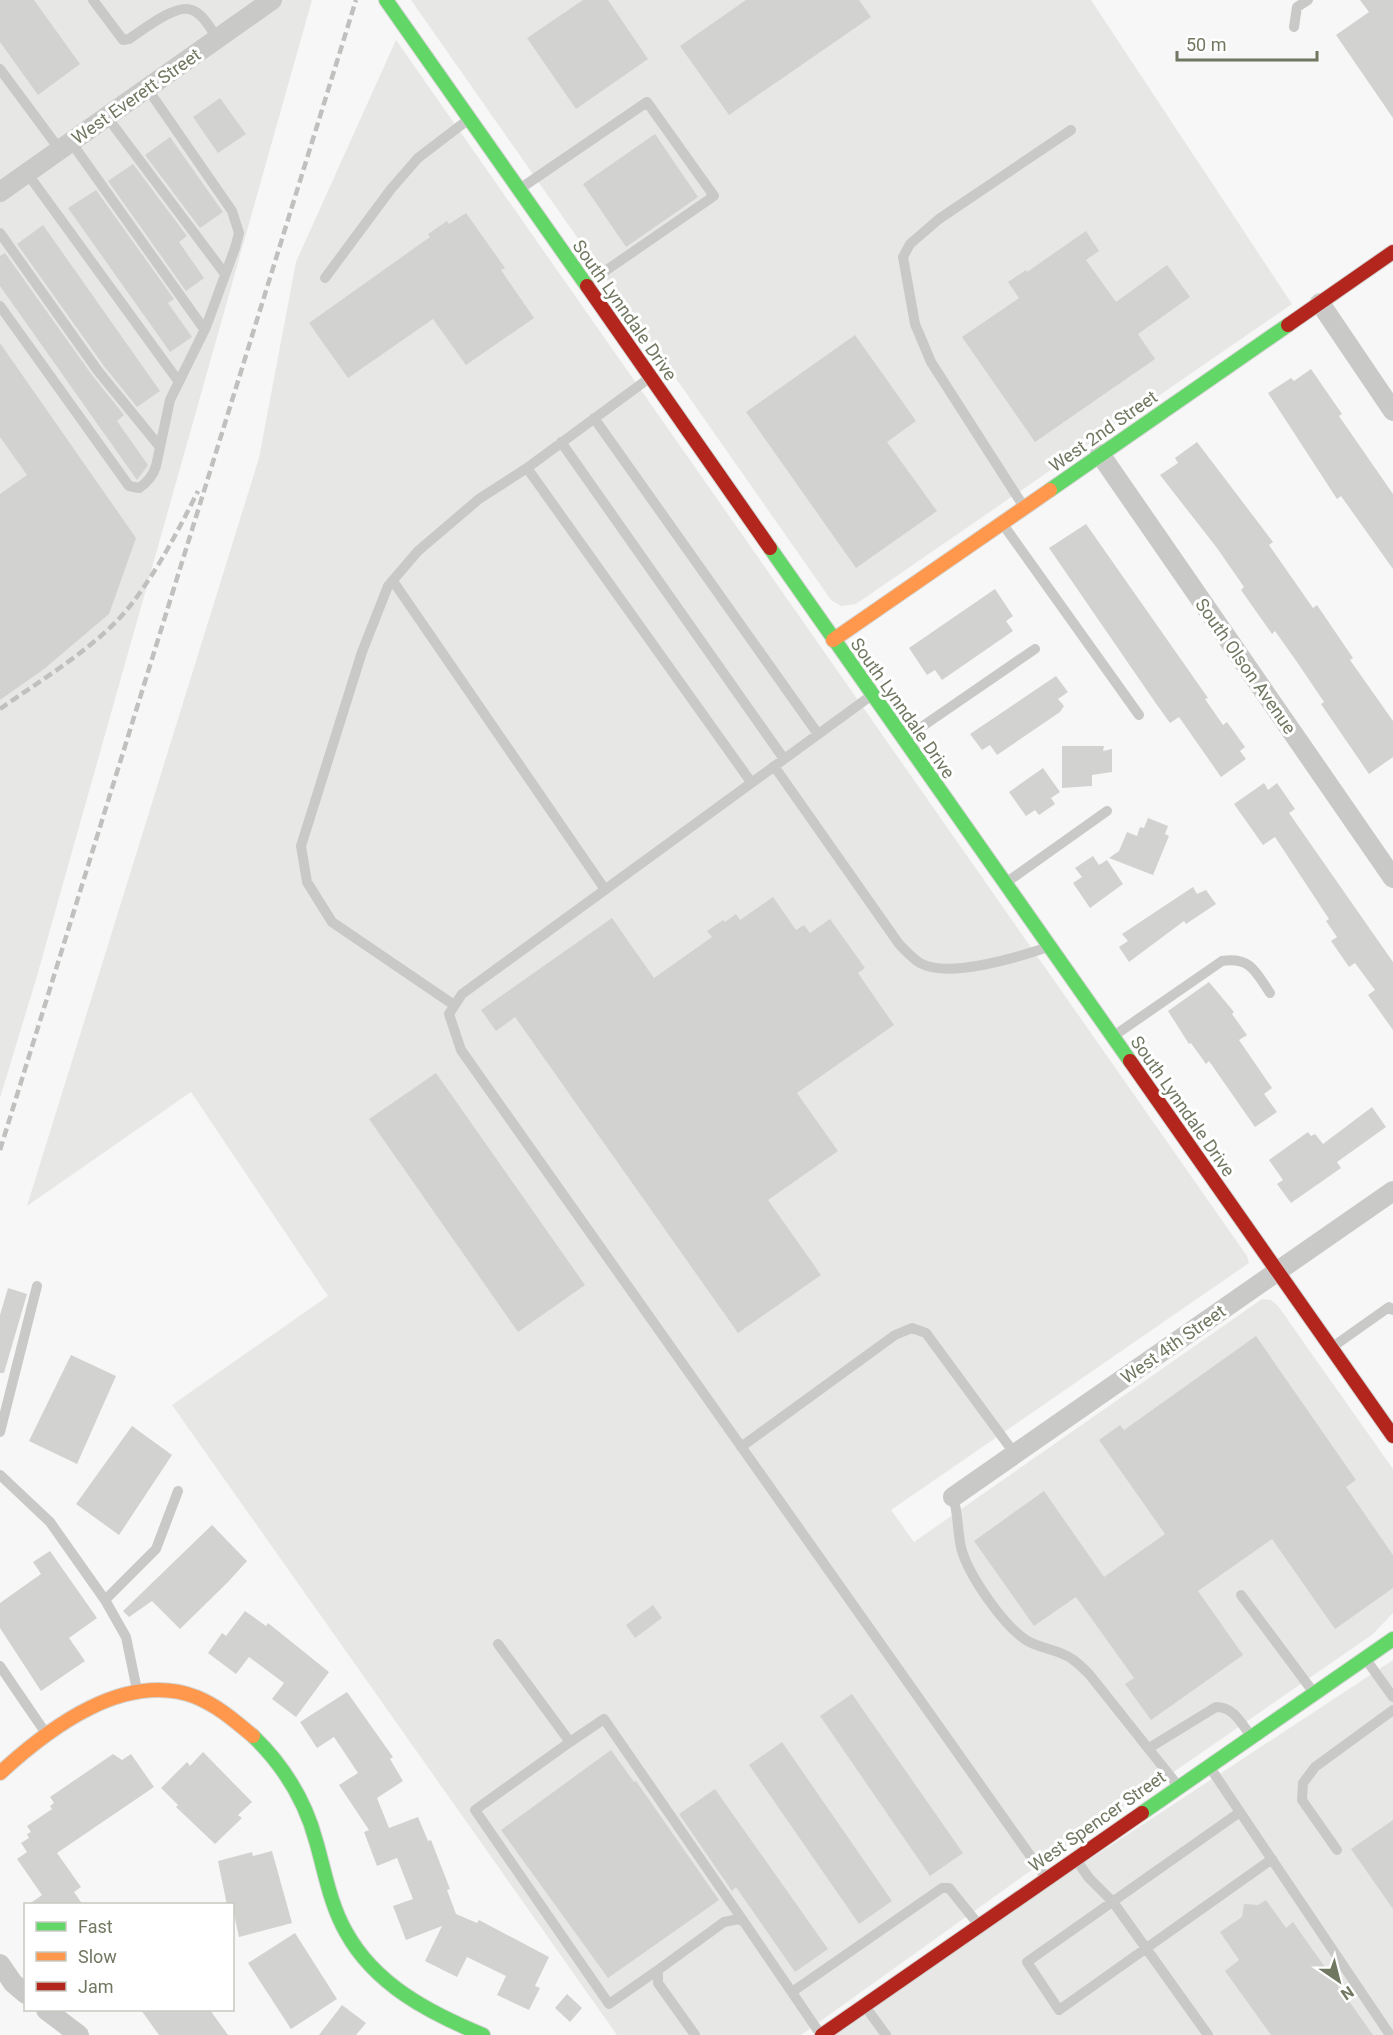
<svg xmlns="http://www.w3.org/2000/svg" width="1393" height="2035" font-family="Roboto,sans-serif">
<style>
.built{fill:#e7e7e6}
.building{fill:#d2d2d0}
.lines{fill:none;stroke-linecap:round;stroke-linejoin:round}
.fast-casing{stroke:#d3d4d2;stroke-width:16}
.slow-casing{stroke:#d3d4d2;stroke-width:16}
.jam-casing{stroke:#d3d4d2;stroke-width:16}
.lane{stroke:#c9cac8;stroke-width:10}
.street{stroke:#c9cac8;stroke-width:20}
.fast{stroke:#63d668;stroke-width:14}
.slow{stroke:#ff974d;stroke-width:14}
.jam{stroke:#b3261e;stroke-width:14}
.rail{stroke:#c0c1be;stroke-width:4.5;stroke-dasharray:9 4.5;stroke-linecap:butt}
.labels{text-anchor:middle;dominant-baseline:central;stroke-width:6;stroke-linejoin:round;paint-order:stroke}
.street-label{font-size:18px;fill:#707861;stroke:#fff}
</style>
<rect width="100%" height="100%" fill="#f7f7f7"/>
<path class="built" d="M 0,0 L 312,0 L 37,976 L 0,1098 Z
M 411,0 L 1091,0 L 1292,304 L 856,604 L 841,606 L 831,600 Z
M 396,40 L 1247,1256 L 1249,1263 L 891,1510 L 914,1542 L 1262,1299 L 1271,1300 L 1278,1306 L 1393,1469 L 1393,1613 L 1373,1634 L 1019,1879 L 801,2035 L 617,2035 L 172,1405 L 328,1296 L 191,1092 L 27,1206 L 259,458 L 296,262 Z
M 1393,1660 L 1393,2035 L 822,2035 L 1282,1733 Z"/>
<path class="building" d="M 0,0 L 34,0 L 80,64 L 38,95 L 0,42 Z
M 583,0 L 608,0 L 648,59 L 576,109 L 527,38 Z
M 746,0 L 859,0 L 871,17 L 729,115 L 680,46 Z
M 1360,0 L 1393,0 L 1393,118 L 1336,35 L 1369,12 Z
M 220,98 L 246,134 L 218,153 L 193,117 Z
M 655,134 L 698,197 L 626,247 L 583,184 Z
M 170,137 L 223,212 L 200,228 L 145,155 Z
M 133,164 L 187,236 L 179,242 L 204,278 L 186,291 L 108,181 Z
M 96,190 L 174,299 L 168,303 L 192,337 L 170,352 L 68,208 Z
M 466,213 L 505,268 L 501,270 L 534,318 L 466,365 L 433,319 L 348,378 L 309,323 L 430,237 L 428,234 L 447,221 L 449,224 Z
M 43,225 L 160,391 L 137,407 L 104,366 L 17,244 Z
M 1086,231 L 1099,251 L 1086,260 L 1116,302 L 1167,265 L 1190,297 L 1138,334 L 1155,359 L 1035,442 L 962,337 L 1019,298 L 1008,282 L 1026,270 L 1027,272 Z
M 5,253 L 92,375 L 124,415 L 117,421 L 148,465 L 137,480 L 0,286 L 0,256 Z
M 855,335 L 916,421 L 887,442 L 937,511 L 856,568 L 746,412 Z
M 0,343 L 136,538 L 109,614 L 44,669 L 0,700 L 0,494 L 27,475 L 0,437 Z
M 1311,369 L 1342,414 L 1339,416 L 1393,494 L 1393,569 L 1341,496 L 1337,499 L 1268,393 L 1291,378 L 1294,381 Z
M 1197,442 L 1273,542 L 1269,545 L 1313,608 L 1317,605 L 1353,658 L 1350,660 L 1393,721 L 1393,757 L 1369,774 L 1321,704 L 1324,702 L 1297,662 L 1275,631 L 1272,634 L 1241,590 L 1244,587 L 1217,548 L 1160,475 L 1178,463 L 1175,458 Z
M 1086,524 L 1208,698 L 1205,699 L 1223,725 L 1227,722 L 1245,747 L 1240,751 L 1246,759 L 1221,777 L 1179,717 L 1170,723 L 1157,705 L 1049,548 Z
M 995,589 L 1013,616 L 1006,621 L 1013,631 L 942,680 L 935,670 L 927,675 L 909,648 Z
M 1056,676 L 1068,692 L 1058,699 L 1064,706 L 1060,712 L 997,755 L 990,745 L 982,750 L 970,734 Z
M 1062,746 L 1104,746 L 1103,751 L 1112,749 L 1112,772 L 1092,775 L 1092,786 L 1062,788 Z
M 1043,768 L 1060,792 L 1051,798 L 1055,804 L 1039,815 L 1035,810 L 1026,816 L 1009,792 Z
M 1264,783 L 1268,790 L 1277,783 L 1295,809 L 1289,813 L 1393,962 L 1393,1030 L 1368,995 L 1375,990 L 1355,963 L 1349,967 L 1331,941 L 1337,937 L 1326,921 L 1329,919 L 1275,837 L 1263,845 L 1234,804 Z
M 1148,818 L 1168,826 L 1165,834 L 1169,836 L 1153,875 L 1109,858 L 1119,851 L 1127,832 L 1137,836 L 1140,827 L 1144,828 Z
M 1093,856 L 1099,865 L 1107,860 L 1123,884 L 1090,908 L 1073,883 L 1082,877 L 1075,868 Z
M 1193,887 L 1197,894 L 1206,890 L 1216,904 L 1186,924 L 1184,921 L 1129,962 L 1119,947 L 1128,941 L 1122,934 Z
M 773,897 L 796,930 L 804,925 L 810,933 L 830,919 L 865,968 L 858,973 L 894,1025 L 797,1093 L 838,1151 L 768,1200 L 821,1275 L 738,1333 L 515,1017 L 496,1031 L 481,1010 L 612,918 L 654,978 L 712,937 L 707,931 L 723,920 L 725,922 L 736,914 L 740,920 Z
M 1209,982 L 1234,1012 L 1232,1014 L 1247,1035 L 1239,1040 L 1272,1088 L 1264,1094 L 1277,1112 L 1255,1127 L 1209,1061 L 1206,1064 L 1191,1043 L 1189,1044 L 1168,1011 Z
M 436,1073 L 585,1285 L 518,1332 L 369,1119 Z
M 1372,1107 L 1386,1127 L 1337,1162 L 1341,1168 L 1291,1203 L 1277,1184 L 1283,1180 L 1269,1160 L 1308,1132 L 1311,1136 L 1315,1134 L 1323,1144 Z
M 8,1288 L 27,1294 L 4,1373 L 0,1373 L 0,1315 Z
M 1256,1336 L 1356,1480 L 1346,1487 L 1393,1555 L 1393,1588 L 1335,1629 L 1272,1539 L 1198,1591 L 1243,1655 L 1151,1720 L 1125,1684 L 1134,1678 L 1076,1597 L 1034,1626 L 974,1541 L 1044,1491 L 1104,1577 L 1165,1534 L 1099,1440 L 1120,1425 L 1124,1430 Z
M 71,1355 L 116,1376 L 77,1464 L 29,1441 Z
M 132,1426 L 172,1455 L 119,1535 L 76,1504 Z
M 212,1525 L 247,1561 L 228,1582 L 180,1629 L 152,1601 L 129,1617 L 123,1611 Z
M 50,1551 L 97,1618 L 69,1638 L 85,1661 L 41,1691 L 0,1628 L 0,1603 L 41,1574 L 33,1562 Z
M 653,1605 L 662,1618 L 635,1638 L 626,1625 Z
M 245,1611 L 266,1626 L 268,1623 L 329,1672 L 296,1717 L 272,1699 L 284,1683 L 249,1657 L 236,1674 L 208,1653 L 222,1633 L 226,1636 Z
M 347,1692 L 393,1757 L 390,1759 L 403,1781 L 377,1798 L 389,1828 L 418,1817 L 428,1841 L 431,1840 L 450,1889 L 447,1890 L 456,1914 L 477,1923 L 479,1920 L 549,1957 L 535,1986 L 540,1988 L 529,2010 L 497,1995 L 506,1976 L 467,1957 L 457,1977 L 425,1961 L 442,1926 L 406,1940 L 393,1906 L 413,1899 L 397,1858 L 377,1866 L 364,1832 L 369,1830 L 339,1785 L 358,1773 L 334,1737 L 317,1748 L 300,1722 Z
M 852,1694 L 963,1853 L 930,1876 L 820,1716 Z
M 782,1742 L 892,1901 L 859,1924 L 749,1765 Z
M 611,1750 L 634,1782 L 636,1781 L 719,1900 L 608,1978 L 501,1830 Z
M 203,1752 L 252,1802 L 238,1815 L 242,1818 L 215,1844 L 176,1807 L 178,1805 L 161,1788 L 187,1762 L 190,1766 Z
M 113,1754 L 122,1760 L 131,1754 L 154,1787 L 57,1853 L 81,1887 L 74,1892 L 83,1905 L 28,1905 L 42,1895 L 17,1859 L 27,1852 L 21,1843 L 29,1838 L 27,1834 L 31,1832 L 27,1826 L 52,1809 L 50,1806 L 54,1803 L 50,1797 Z
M 715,1789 L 828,1949 L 795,1972 L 736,1887 L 732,1891 L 679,1814 Z
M 1393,1820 L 1393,1909 L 1351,1849 Z
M 272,1851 L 292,1923 L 239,1937 L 232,1905 L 227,1905 L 218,1861 L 252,1852 L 253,1856 Z
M 1266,1900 L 1286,1928 L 1293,1922 L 1373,2035 L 1271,2035 L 1225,1971 L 1239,1960 L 1220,1932 L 1242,1917 L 1244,1904 L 1258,1905 Z
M 295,1933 L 337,1999 L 291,2029 L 248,1963 Z
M 567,1994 L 582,2008 L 570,2022 L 555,2008 Z
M 342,2005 L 366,2023 L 356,2035 L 319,2035 Z
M 141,2010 L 210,2010 L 228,2035 L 159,2035 Z"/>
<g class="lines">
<g class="fast-casing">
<path id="fast" d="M 386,0 L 587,286
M 1050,490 L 1288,325
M 770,548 L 1130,1061
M 253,1736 C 283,1765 305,1800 316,1841 C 325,1872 330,1904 346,1932 C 375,1985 430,2013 483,2035
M 1142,1813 L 1393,1639"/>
</g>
<g class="slow-casing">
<path id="slow" d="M 833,640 L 1050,490
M 0,1773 C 49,1728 125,1670 196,1697 C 218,1706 235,1721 253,1736"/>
</g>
<g class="jam-casing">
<path id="jam" d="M 587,286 L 770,548
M 1288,325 L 1393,252
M 1130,1061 L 1393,1436
M 822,2035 L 1142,1813"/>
</g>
<path class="lane" d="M 93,0 L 123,40 L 129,39 C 143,30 176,3 192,10 C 203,14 211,29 217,38
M 1294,27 L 1297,7 L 1308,0
M 0,69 L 60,150
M 107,117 L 225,274
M 71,142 L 204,329
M 27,173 L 179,382
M 521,188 L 647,102 L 714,196 L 585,285
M 0,233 L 98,371 L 160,447
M 325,278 L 391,189 L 418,158 L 469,119
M 0,306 L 129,486 L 139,488 C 148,482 153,476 156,466 L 170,400 L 206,327 L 235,248 L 239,233 L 232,211 L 147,88
M 594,418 L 818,734
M 561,442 L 784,759
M 527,468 L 751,782
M 1024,507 L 931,362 L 915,324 L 903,257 L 910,244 L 939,219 L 1071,130
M 1002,523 L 1139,715
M 393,581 L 604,888
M 872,695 L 462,994 L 449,1014 L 461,1050 L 1046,1878
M 904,739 L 1035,649
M 774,766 L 899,944 C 905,950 912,958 920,963 C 948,979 1019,957 1048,947
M 1007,882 L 1107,811
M 454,1005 L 332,922 L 307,882 L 301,846 L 362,652 L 388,586 L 418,551 L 479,499 L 527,468 L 648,379
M 1115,1035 L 1222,961 C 1251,957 1255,971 1270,993
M 1331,1348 L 1389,1307 L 1393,1310
M 0,1432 L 37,1286
M 741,1447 L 895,1335 L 912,1328 L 926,1333 L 1015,1454
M 0,1475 L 50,1522 L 105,1600 L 126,1637 L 137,1690
M 953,1497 C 959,1515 957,1534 962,1551 C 970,1577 1003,1625 1026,1640 C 1040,1649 1058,1649 1072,1659 C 1078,1663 1084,1669 1089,1674 L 1179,1787
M 1241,1595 L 1314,1693
M 105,1600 L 156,1549 L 178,1491
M 498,1644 L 570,1742 L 604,1719 L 744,1922
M 1365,1658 L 1393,1697
M 0,1666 L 47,1735
M 570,1742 L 475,1810 L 609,2004 L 658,1970
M 1149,1748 L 1216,1707 C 1234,1707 1241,1723 1251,1736
M 1209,1766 L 1390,2035
M 1240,1812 L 1027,1962 L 1059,2010 L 1272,1859
M 1337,1850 L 1302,1800 L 1303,1783 L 1315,1767 L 1393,1710
M 1077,1861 L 1089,1878 L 1113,1902 L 1208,2035
M 792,1992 L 942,1888 L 949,1888 L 978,1924
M 864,2005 L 886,2035
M 695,2035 L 658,1983 L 658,1970 L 724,1922 L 739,1919 L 744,1922 L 821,2035"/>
<path class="street" d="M 0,192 L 272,0
M 1320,303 L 1393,411
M 1100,454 L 1393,878
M 953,1497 L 1393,1191
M 0,1964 L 13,1983 L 26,1994
M 46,2010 L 79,2035"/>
<use href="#fast" class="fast"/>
<use href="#slow" class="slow"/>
<use href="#jam" class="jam"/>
<path class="rail" d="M 0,709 C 42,679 102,644 133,602 C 159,568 179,529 198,491
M 0,1150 L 356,0"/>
</g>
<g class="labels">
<g class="street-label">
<text transform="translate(136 96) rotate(-35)">West Everett Street</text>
<text transform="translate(625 310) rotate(55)">South Lynndale Drive</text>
<text transform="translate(1103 431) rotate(-35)">West 2nd Street</text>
<text transform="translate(1246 666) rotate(55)">South Olson Avenue</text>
<text transform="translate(903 708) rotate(55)">South Lynndale Drive</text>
<text transform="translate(1183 1106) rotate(55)">South Lynndale Drive</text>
<text transform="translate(1173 1344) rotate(-35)">West 4th Street</text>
<text transform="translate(1097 1821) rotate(-35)">West Spencer Street</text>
</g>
</g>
<rect x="24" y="1903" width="210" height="108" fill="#ffffff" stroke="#c6c9c0" stroke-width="1.5"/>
<rect x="36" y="1922" width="30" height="9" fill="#63d668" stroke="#c6c9c0" stroke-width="1.5"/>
<text x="78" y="1933" font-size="18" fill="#707861">Fast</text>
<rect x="36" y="1952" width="30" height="9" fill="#ff974d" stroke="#c6c9c0" stroke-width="1.5"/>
<text x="78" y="1963" font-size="18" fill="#707861">Slow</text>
<rect x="36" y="1982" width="30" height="9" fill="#b3261e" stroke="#c6c9c0" stroke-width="1.5"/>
<text x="78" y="1993" font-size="18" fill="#707861">Jam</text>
<g transform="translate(1339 1981) rotate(145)" stroke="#ffffff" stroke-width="4.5" paint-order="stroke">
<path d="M0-4.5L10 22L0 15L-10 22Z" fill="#707861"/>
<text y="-9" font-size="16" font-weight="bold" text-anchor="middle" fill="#707861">N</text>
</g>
<path d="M1177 51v9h140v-9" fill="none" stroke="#707861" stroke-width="3"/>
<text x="1186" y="51" font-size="18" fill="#707861" stroke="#ffffff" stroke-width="4.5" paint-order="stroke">50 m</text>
</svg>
